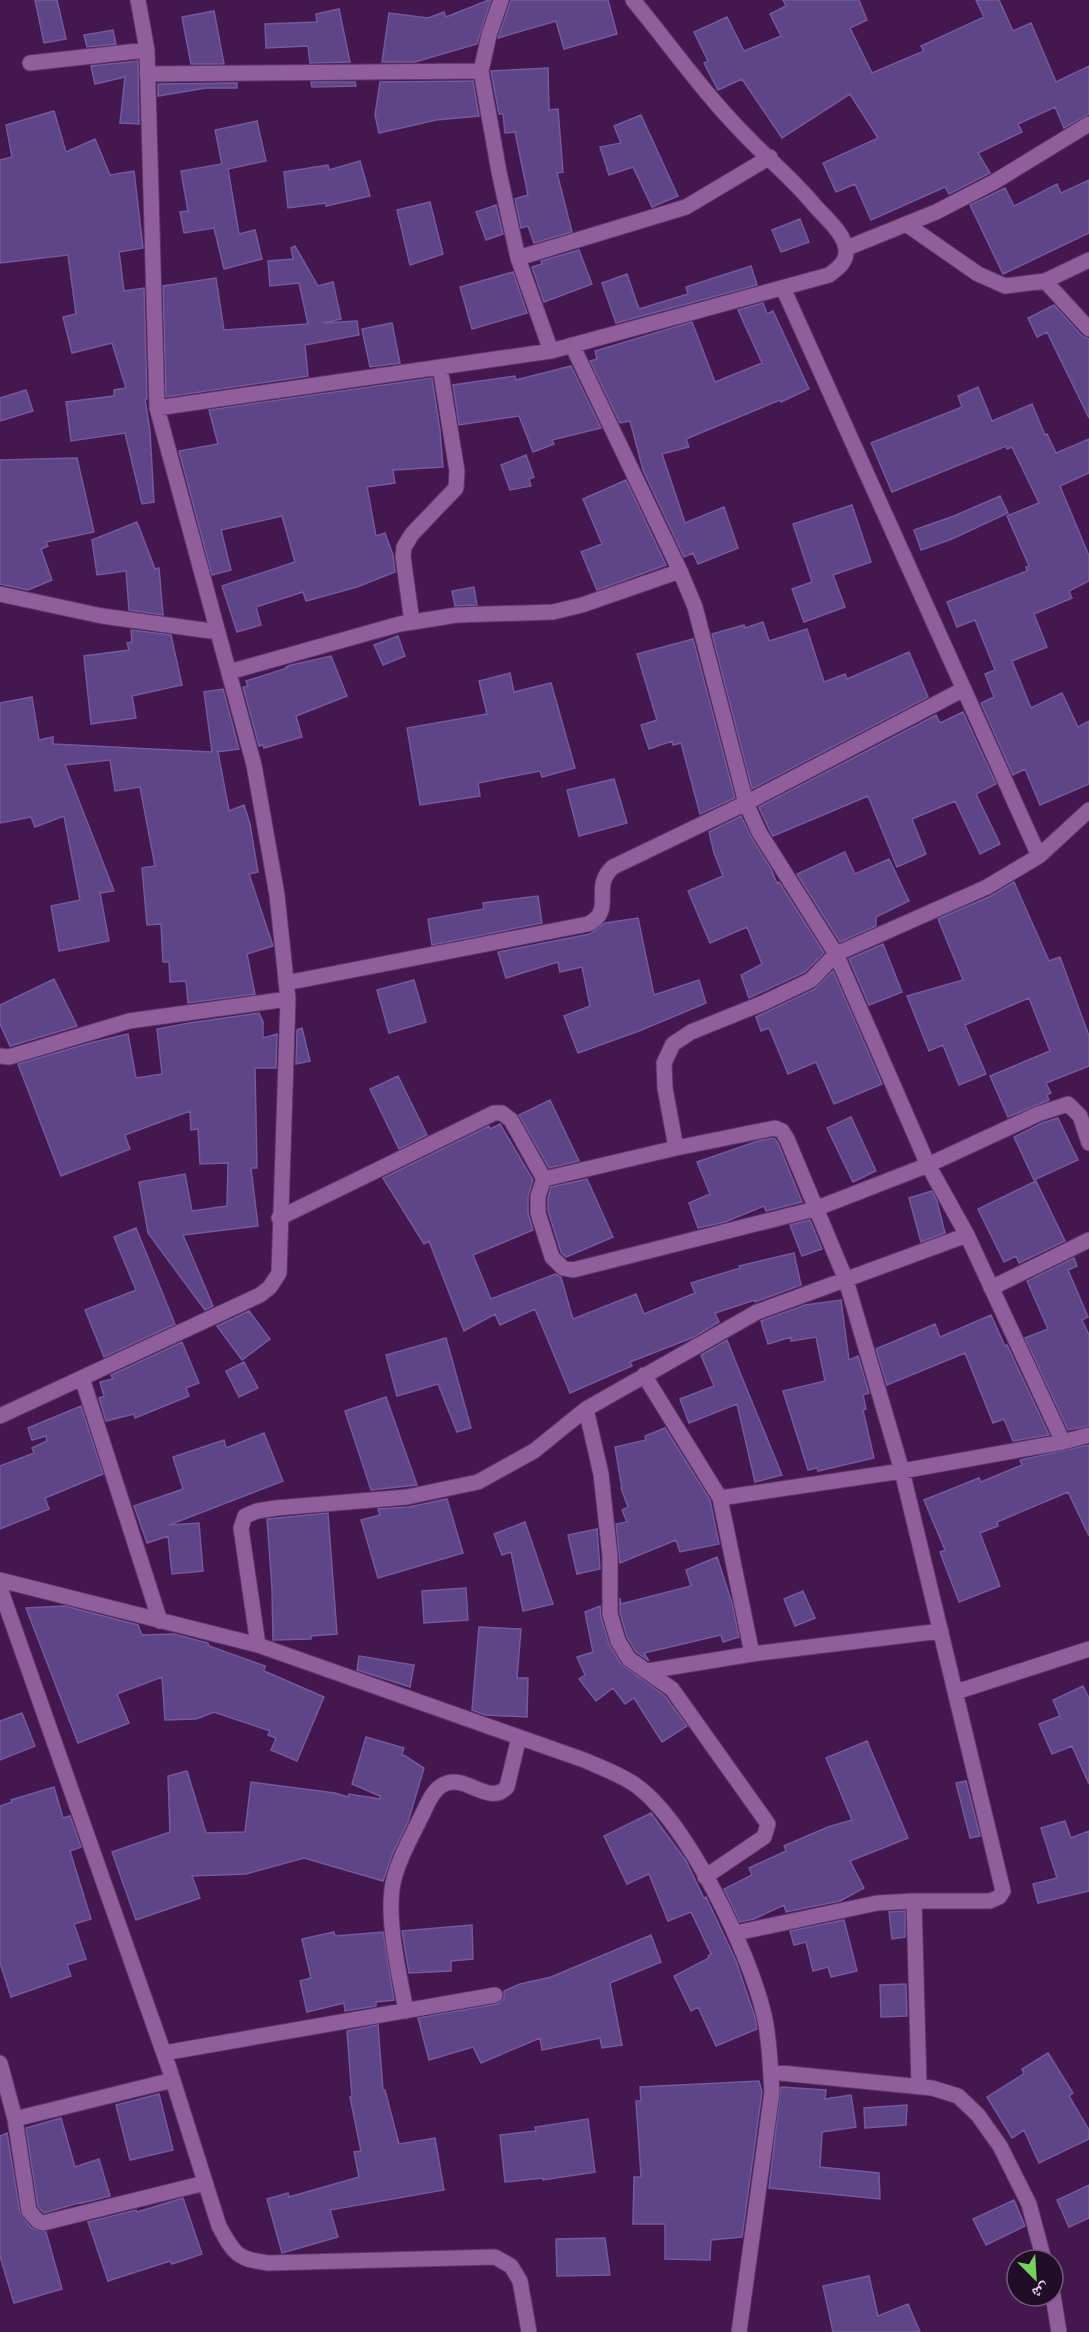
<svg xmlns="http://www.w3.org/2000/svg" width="1089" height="2332" font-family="Signika,'Noto Naskh Arabic',sans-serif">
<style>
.building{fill:#5e4587;stroke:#725a9d;stroke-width:1.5}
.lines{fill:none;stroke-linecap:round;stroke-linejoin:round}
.street-casing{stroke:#5c3665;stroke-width:17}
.street{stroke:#8f5e9b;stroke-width:15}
</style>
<rect width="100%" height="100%" fill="#45174f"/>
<path class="building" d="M 35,0 L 57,0 L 66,39 L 44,43 Z
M 489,0 L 491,0 L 477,44 L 415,62 L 382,62 L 389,13 L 428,18 L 444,12 L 446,17 Z
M 511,0 L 608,0 L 617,34 L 564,49 L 556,21 L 498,38 Z
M 783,0 L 859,0 L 867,20 L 850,28 L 872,73 L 924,51 L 921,46 L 984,17 L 976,0 L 999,0 L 1013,31 L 1031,23 L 1056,82 L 1089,66 L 1089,114 L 1064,128 L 1055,107 L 1018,124 L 1022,132 L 978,153 L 990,173 L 949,194 L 945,187 L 871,220 L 855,184 L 836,192 L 823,163 L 878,138 L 850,94 L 782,138 L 742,79 L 718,90 L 704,63 L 708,61 L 694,32 L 727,17 L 744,51 L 781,36 L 770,14 L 786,6 Z
M 339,9 L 350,62 L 310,63 L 308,46 L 266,48 L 265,24 L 317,22 L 316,14 Z
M 214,11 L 224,64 L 191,64 L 182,17 Z
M 113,30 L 116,44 L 87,47 L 84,35 Z
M 138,61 L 139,124 L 120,123 L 125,77 L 95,84 L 91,66 Z
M 548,68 L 549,110 L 558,109 L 563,172 L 557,173 L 572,232 L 534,243 L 528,226 L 521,228 L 515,199 L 528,195 L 515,132 L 505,133 L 503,114 L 499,114 L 491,71 Z
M 473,81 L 479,116 L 436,120 L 379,133 L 375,115 L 380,82 Z
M 311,82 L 355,82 L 356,86 L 312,87 Z
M 237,83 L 237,88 L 206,88 L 158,96 L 158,84 Z
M 54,111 L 66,152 L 95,139 L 110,175 L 134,171 L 143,248 L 119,252 L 124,291 L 144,288 L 147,399 L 145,399 L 150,431 L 154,502 L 142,504 L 125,433 L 71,441 L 66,402 L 114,396 L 114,390 L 126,388 L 112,343 L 72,353 L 63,317 L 76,314 L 68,255 L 0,263 L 0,160 L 12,157 L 6,125 Z
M 641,115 L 678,196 L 652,207 L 633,167 L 609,175 L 600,147 L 621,143 L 614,126 Z
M 257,121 L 266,161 L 228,169 L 239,234 L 255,230 L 262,259 L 224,269 L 214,228 L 184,233 L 180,212 L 188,211 L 181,171 L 222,164 L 215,130 Z
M 360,161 L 370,196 L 326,206 L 326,203 L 288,208 L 284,172 L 328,165 L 329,170 Z
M 1089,180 L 1089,233 L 1003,274 L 970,205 L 1005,188 L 1014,206 L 1057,184 L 1061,193 Z
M 430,202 L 443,254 L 410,265 L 397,210 Z
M 496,205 L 503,234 L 486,240 L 476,212 Z
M 800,219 L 809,242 L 781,252 L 772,230 Z
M 295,246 L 318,286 L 333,282 L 341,319 L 323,323 L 357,321 L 359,335 L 305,345 L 308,376 L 166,397 L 163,286 L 216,278 L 224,330 L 308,324 L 299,283 L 270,286 L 268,261 L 293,259 L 291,248 Z
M 579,250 L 592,284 L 544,302 L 532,267 L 542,264 L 541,261 Z
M 751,266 L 757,285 L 616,323 L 602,283 L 627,274 L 639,309 L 688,294 L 686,287 Z
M 513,272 L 527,313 L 472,329 L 460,287 Z
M 763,303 L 767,314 L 773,311 L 809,389 L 781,402 L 780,400 L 686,439 L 689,447 L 662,454 L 685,523 L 724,507 L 738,548 L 698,564 L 693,553 L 684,557 L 643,470 L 630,421 L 620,423 L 590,361 L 597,359 L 595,351 L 692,322 L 715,382 L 762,363 L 738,310 Z
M 1054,305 L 1082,336 L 1089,339 L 1089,418 L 1047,332 L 1037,337 L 1028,318 Z
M 392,323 L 400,363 L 370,367 L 362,329 Z
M 571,366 L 601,428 L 552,440 L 554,444 L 533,452 L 519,416 L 459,425 L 453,385 L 515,376 L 516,380 Z
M 432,378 L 440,430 L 443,467 L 393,470 L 395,483 L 367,487 L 376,536 L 385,533 L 393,555 L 395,572 L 357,587 L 306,601 L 303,592 L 256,607 L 261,625 L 237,632 L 222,586 L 295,562 L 282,516 L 221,530 L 231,570 L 212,575 L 179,451 L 218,444 L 209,410 Z
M 978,387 L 992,421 L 1032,404 L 1045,435 L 1047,434 L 1056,453 L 1089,439 L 1089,473 L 1060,486 L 1089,556 L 1089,581 L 1069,591 L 1072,598 L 1034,614 L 1047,647 L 1012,661 L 1031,708 L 1062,693 L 1078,727 L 1089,721 L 1089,784 L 1040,805 L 1025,769 L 1013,775 L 981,703 L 994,697 L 985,674 L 995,670 L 975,620 L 957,627 L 947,602 L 1027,571 L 1026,567 L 1029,566 L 1007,516 L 1039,503 L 1012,447 L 1007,449 L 1006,446 L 892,492 L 871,443 L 962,407 L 958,396 Z
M 26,390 L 33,411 L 0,421 L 0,398 Z
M 526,455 L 534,477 L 529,479 L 531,486 L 510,490 L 501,465 Z
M 77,458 L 94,532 L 46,542 L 48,546 L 41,549 L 52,580 L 28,590 L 0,584 L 0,460 Z
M 626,480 L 666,565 L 597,590 L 581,552 L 602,544 L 583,499 Z
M 1000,496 L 1008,513 L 952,539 L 921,550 L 914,530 L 954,516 Z
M 852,505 L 871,562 L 833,575 L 845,607 L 804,622 L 792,589 L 812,582 L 793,524 Z
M 137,522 L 155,569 L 159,568 L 163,615 L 129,610 L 126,571 L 97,575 L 92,540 Z
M 474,587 L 477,605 L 455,606 L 452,591 Z
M 763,622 L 769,641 L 807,629 L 824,682 L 845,674 L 847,679 L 909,652 L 928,697 L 752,789 L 712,634 L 744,625 L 745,628 Z
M 131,630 L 171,635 L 182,685 L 132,696 L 136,718 L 91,724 L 84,656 L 129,650 L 127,643 L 132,642 Z
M 398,636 L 405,656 L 383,665 L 374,645 Z
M 693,639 L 735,798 L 700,814 L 681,743 L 673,745 L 672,741 L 649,749 L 641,725 L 657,720 L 637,654 Z
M 331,656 L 347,696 L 296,716 L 302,737 L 264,748 L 263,745 L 259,746 L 243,687 L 248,686 L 246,681 L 287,668 L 286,667 L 291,665 Z
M 510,673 L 514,692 L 551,683 L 575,768 L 542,777 L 540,771 L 478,783 L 480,796 L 420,805 L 407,728 L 487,714 L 479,681 Z
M 223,689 L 239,749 L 216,752 L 218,752 L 229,811 L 244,805 L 250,824 L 258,872 L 249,874 L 273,946 L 247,954 L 255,994 L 188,1003 L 186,981 L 170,982 L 169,962 L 163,962 L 161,924 L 147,925 L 142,868 L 155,866 L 140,787 L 115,791 L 110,760 L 65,765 L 114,891 L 100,893 L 109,941 L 59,951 L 51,906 L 80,900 L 64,816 L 35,827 L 31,817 L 0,823 L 0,703 L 32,697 L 39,740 L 53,737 L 53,744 L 212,752 L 204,692 Z
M 963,712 L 996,784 L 976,794 L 1000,844 L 980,854 L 955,801 L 912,819 L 926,854 L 897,867 L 868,796 L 773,836 L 768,827 L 759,807 L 936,715 L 940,723 Z
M 614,779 L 627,823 L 579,836 L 567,790 Z
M 741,816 L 751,837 L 771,869 L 777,883 L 779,882 L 824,953 L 805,972 L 749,998 L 741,975 L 762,964 L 747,927 L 710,943 L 688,891 L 723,876 L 714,853 L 709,832 Z
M 845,852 L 855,874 L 889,859 L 909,901 L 876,917 L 876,926 L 840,942 L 797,874 Z
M 1014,882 L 1049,961 L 1060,957 L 1089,1036 L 1089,1066 L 1046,1083 L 1051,1093 L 1047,1095 L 1049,1100 L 1008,1117 L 990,1076 L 1050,1051 L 1029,998 L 965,1025 L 986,1074 L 959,1085 L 943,1045 L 929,1051 L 907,996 L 963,980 L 938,919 L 991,896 Z
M 538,896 L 542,923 L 432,945 L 428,919 L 484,909 L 483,903 Z
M 638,918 L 654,995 L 699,980 L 706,1003 L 639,1031 L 578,1053 L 564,1016 L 590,1006 L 582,967 L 560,972 L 558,962 L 506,978 L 498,952 L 590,934 L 605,923 Z
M 883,944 L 902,992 L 869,1005 L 849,959 Z
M 833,971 L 882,1084 L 834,1104 L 816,1062 L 788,1074 L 769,1028 L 761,1031 L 756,1017 L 815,989 Z
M 54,979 L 77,1026 L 10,1046 L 0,1024 L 0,1005 Z
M 414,980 L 426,1022 L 389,1033 L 377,990 Z
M 259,1013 L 263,1022 L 263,1038 L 277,1034 L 276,1068 L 255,1068 L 257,1168 L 251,1168 L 258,1226 L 183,1235 L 213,1306 L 205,1310 L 148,1233 L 139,1182 L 185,1174 L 192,1211 L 227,1206 L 228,1163 L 200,1164 L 198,1129 L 191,1130 L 190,1111 L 125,1135 L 130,1149 L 61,1176 L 18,1064 L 90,1043 L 128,1034 L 136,1078 L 162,1074 L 157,1029 L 189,1023 Z
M 302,1028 L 310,1061 L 296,1064 L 297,1030 Z
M 398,1076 L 427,1135 L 399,1149 L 370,1089 Z
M 550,1100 L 579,1161 L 549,1168 L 519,1115 Z
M 851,1117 L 876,1171 L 853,1182 L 827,1128 Z
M 1058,1118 L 1078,1160 L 1034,1180 L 1014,1137 L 1042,1123 Z
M 500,1124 L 533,1180 L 528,1196 L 528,1213 L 533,1230 L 473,1255 L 491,1299 L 555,1274 L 561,1277 L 573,1319 L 636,1294 L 644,1314 L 695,1293 L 691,1283 L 740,1268 L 739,1266 L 794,1253 L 801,1285 L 755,1302 L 755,1300 L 715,1313 L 719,1322 L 694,1337 L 630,1362 L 632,1366 L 570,1393 L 535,1309 L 500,1325 L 495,1314 L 464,1331 L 429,1241 L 424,1244 L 383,1178 L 489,1126 L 490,1129 Z
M 774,1138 L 778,1143 L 802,1202 L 766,1211 L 764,1206 L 725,1222 L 698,1228 L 689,1203 L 710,1194 L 697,1162 L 758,1141 Z
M 587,1179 L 613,1237 L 566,1257 L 561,1252 L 548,1211 L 548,1198 L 551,1187 Z
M 1036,1181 L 1065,1241 L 1019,1263 L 1016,1256 L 1004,1262 L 978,1209 Z
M 932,1191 L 937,1201 L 945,1233 L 921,1242 L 909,1198 Z
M 810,1220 L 822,1249 L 802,1256 L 790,1225 Z
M 136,1228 L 175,1324 L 104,1357 L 85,1310 L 136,1290 L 114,1237 Z
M 1074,1258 L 1077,1266 L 1068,1270 L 1088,1317 L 1082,1320 L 1089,1335 L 1089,1426 L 1068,1430 L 1025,1338 L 1048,1329 L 1027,1281 Z
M 841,1300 L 849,1360 L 858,1356 L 869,1393 L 863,1395 L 866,1409 L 863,1410 L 874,1458 L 818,1471 L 817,1468 L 808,1470 L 783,1391 L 825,1381 L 816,1337 L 791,1341 L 791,1337 L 768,1344 L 761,1321 L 805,1305 Z
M 249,1311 L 270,1339 L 242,1360 L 217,1326 Z
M 991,1315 L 1005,1346 L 1007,1345 L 1049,1435 L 1013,1441 L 1004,1419 L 993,1423 L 965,1353 L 887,1385 L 876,1349 L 935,1324 L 940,1337 Z
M 446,1338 L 471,1428 L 457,1432 L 438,1384 L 397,1396 L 386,1355 Z
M 727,1340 L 743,1380 L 782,1475 L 755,1482 L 737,1404 L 689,1423 L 680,1399 L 714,1386 L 701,1355 Z
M 182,1342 L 199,1383 L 186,1388 L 189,1396 L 135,1418 L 134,1414 L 106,1421 L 99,1398 L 104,1396 L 100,1382 L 113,1379 L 111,1375 Z
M 244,1362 L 258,1388 L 239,1397 L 226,1371 Z
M 386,1397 L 417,1485 L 371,1490 L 345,1411 Z
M 81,1406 L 103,1474 L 45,1498 L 49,1509 L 0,1529 L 0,1466 L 34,1453 L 32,1448 L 47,1441 L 46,1436 L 32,1440 L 28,1428 Z
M 665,1428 L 710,1500 L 719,1544 L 680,1552 L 676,1540 L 620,1563 L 616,1524 L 627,1522 L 622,1510 L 628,1507 L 621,1488 L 622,1488 L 615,1447 L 646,1440 L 645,1436 Z
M 264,1433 L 283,1481 L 169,1525 L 199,1523 L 203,1571 L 172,1574 L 168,1536 L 147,1543 L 134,1506 L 183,1489 L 173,1457 L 224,1440 L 226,1448 Z
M 1089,1445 L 1089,1536 L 1068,1492 L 997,1522 L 998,1526 L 980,1533 L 1000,1586 L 959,1602 L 940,1552 L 945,1550 L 924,1500 L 979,1478 L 981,1482 L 1022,1465 L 1020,1460 Z
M 447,1499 L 463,1553 L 378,1578 L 361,1520 L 380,1515 L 378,1509 L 409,1507 Z
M 328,1513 L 337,1634 L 311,1636 L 311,1639 L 273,1640 L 272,1589 L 267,1519 Z
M 525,1522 L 553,1604 L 523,1611 L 511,1552 L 502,1555 L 494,1534 Z
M 597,1529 L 600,1569 L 577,1574 L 568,1535 Z
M 717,1557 L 732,1603 L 739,1637 L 723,1642 L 721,1635 L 644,1653 L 649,1661 L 636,1652 L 627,1637 L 620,1613 L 620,1598 L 621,1604 L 691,1586 L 686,1570 Z
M 466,1588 L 468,1620 L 424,1623 L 422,1591 Z
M 803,1591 L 815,1618 L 795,1626 L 784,1599 Z
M 65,1606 L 138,1625 L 142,1635 L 174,1634 L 208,1643 L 209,1646 L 265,1666 L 264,1671 L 324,1697 L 297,1761 L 271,1750 L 276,1738 L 268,1735 L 270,1731 L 214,1712 L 196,1719 L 165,1720 L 162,1677 L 117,1694 L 129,1723 L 78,1743 L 26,1608 Z
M 600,1606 L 601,1617 L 609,1644 L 621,1664 L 665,1696 L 687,1726 L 662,1742 L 634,1698 L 625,1704 L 613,1688 L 596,1701 L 579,1679 L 585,1675 L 577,1657 L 593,1652 L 585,1612 Z
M 479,1627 L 521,1629 L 517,1678 L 528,1678 L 527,1717 L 485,1715 L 472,1710 Z
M 359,1656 L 414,1665 L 410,1687 L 357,1670 Z
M 1083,1686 L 1089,1698 L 1089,1784 L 1072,1746 L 1052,1754 L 1039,1724 L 1060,1716 L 1053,1700 Z
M 22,1713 L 35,1746 L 0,1760 L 0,1721 Z
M 366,1737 L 404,1748 L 402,1754 L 424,1768 L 408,1822 L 392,1855 L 383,1881 L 304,1858 L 246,1874 L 192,1876 L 200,1898 L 136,1920 L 112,1852 L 170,1832 L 168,1776 L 187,1771 L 206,1833 L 245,1832 L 251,1782 L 335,1793 L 348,1797 L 349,1794 L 380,1799 L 380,1796 L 352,1784 Z
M 867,1741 L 908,1838 L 850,1861 L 864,1888 L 840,1901 L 786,1912 L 784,1905 L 754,1919 L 740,1922 L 724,1889 L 752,1875 L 749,1868 L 786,1851 L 784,1846 L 828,1827 L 852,1820 L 826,1758 Z
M 966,1781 L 980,1836 L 970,1838 L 956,1783 Z
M 54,1787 L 63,1818 L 70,1816 L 81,1847 L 70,1851 L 91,1919 L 74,1924 L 86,1959 L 67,1965 L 71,1976 L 11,1997 L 0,1963 L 0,1806 L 12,1802 L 11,1800 Z
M 651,1813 L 686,1861 L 704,1898 L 706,1897 L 736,1961 L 755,2017 L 757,2029 L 716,2046 L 698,2007 L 691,2011 L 674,1976 L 709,1958 L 708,1956 L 711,1954 L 691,1912 L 668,1921 L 649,1874 L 627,1884 L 604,1836 Z
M 1065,1821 L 1071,1838 L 1089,1831 L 1089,1891 L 1038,1903 L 1033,1884 L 1057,1878 L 1041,1828 Z
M 905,1911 L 905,1937 L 892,1939 L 889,1912 Z
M 844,1920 L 857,1971 L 831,1977 L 828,1967 L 813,1971 L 806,1942 L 794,1945 L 790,1931 Z
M 472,1925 L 473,1959 L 451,1961 L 451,1971 L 409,1973 L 402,1931 Z
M 334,1932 L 335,1936 L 383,1932 L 394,2000 L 376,2002 L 376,2006 L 345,2011 L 344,2003 L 307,2012 L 300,1981 L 311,1978 L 302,1939 Z
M 651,1935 L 661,1962 L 610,1983 L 622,2045 L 602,2048 L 600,2038 L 542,2050 L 540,2038 L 481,2063 L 473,2047 L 429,2060 L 418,2018 L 497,2004 L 504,1999 L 504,1991 L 520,1984 L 551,1977 Z
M 906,1984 L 907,2016 L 881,2017 L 880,1985 Z
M 378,2025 L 383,2090 L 385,2090 L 399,2144 L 435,2138 L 444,2190 L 330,2210 L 338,2237 L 282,2253 L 267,2199 L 288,2193 L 289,2197 L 359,2177 L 354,2152 L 361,2151 L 350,2097 L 352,2097 L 347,2031 Z
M 1048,2053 L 1073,2093 L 1069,2096 L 1089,2130 L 1089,2139 L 1039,2163 L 1024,2130 L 1012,2138 L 987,2097 L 1024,2074 L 1022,2069 Z
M 759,2081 L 762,2092 L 742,2237 L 711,2240 L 710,2260 L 665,2259 L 665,2224 L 633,2224 L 634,2177 L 641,2177 L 636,2101 L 641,2101 L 640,2087 Z
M 781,2087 L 826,2090 L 825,2099 L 851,2095 L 856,2127 L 822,2132 L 820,2167 L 879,2173 L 880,2199 L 769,2188 Z
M 159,2094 L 173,2150 L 130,2160 L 116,2105 Z
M 907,2105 L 906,2125 L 865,2128 L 864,2108 Z
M 61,2118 L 75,2167 L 99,2159 L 110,2196 L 82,2203 L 82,2202 L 44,2213 L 38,2207 L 26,2128 Z
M 588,2119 L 595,2172 L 543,2180 L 543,2178 L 505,2182 L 500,2135 L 536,2131 L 535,2127 Z
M 7,2133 L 20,2213 L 31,2228 L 46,2232 L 62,2289 L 14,2303 L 0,2256 L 0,2136 Z
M 1089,2185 L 1089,2218 L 1069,2227 L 1057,2200 Z
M 183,2198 L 202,2254 L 172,2264 L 170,2261 L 108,2281 L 88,2222 L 136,2210 L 137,2212 Z
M 1014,2200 L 1025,2226 L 986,2245 L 973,2219 Z
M 605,2238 L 610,2275 L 557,2276 L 556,2239 Z
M 869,2276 L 878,2316 L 908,2304 L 920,2332 L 833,2332 L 823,2286 Z"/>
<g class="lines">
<g class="street-casing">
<path id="street" d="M 501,0 L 489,35 L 481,71 L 499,172 L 518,258 L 551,351
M 30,63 L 147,50
M 147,74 L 481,71
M 906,224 L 978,274 L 1005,286 L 1045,281 L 1089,260
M 847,248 L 936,212 L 994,182 L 1089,124
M 518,258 L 686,207 L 770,157
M 1045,281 L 1089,329
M 783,288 L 1039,856
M 572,345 L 680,571 L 695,607 L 746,803 L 759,832 L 836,954 L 928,1165 L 967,1235 L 1063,1442
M 157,408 L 551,351 L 829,275 C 838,268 847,262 846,250 C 845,234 825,217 815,206 C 794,180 770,161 747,137 C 705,95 671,46 633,0
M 0,594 L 102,616 L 218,632
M 412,622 L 403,557 L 404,547 L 412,534 L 456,488 L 457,471 L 440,367
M 229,672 L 400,624 L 457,615 L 553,612 L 582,605 L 680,571
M 286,983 L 588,924 C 616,911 590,887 613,867 L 746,803 L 964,689
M 0,1056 L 9,1057 L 129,1021 L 288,999
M 676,1148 L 665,1088 L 664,1063 L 673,1044 L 691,1032 L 763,1003 L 811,980 L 836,954 L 987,887 L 1039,856 L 1089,810
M 544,1179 L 538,1196 L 538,1213 L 552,1257 L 563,1268 L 573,1270 L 815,1209 L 928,1165 L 1038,1114 L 1068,1104 L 1080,1116 L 1089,1143
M 279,1218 L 494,1113 L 502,1113 L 511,1120 L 544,1179 L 676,1148 L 775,1128 L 782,1131 L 787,1139 L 846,1280 L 902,1471 L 1003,1891 L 999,1897 L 990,1901 L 914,1901 L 877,1903 L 736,1933
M 991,1288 L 1089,1240
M 644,1375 L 720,1498
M 82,1378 L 160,1621
M 586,1409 L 601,1474 L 610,1556 L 610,1614 L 618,1641 L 629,1659 L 672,1689 L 768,1824 L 764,1837 L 705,1877
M 0,1416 L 260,1295 L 270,1287 L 279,1273 L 288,999 L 277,895 L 254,765 L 157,408 L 147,50 L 138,0
M 0,1580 L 258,1645 L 584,1760 C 600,1767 619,1774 634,1784 C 686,1819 750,1953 764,2015 C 770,2040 770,2066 772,2092 L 739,2332
M 0,1588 L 169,2068 L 219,2226 C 234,2254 237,2259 268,2263 L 495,2257 L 511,2266 L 520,2281 L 529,2332
M 258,1645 L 241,1528 L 245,1516 L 257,1511 L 276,1508 L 407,1497 L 478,1482 L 534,1451 L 586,1409 L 757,1312 L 967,1235
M 752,1654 L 720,1498 L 902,1471 L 1063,1442 L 1089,1435
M 648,1671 L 752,1654 L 941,1631
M 956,1692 L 1089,1649
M 914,1901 L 919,2086
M 406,2011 C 399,1973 386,1920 393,1883 C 398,1860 410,1840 420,1819 C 427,1806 432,1788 447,1783 C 467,1776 490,1806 507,1787 L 519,1737
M 164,2053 L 495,1995
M 0,2063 L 15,2119 L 29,2211 L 38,2221 L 43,2223 L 205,2183
M 771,2072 L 932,2088 L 958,2096 L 978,2115 L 1000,2146 L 1029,2204 L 1044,2260
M 15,2119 L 173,2080
M 1053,2295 L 1059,2332"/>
</g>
<use href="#street" class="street"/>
</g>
<g transform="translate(1035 2278) rotate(156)"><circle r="28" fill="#210e26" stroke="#715b76" stroke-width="1.5"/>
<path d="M0-4.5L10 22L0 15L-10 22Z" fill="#75d25b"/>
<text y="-9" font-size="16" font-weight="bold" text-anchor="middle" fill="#e9ceef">ش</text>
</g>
</svg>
